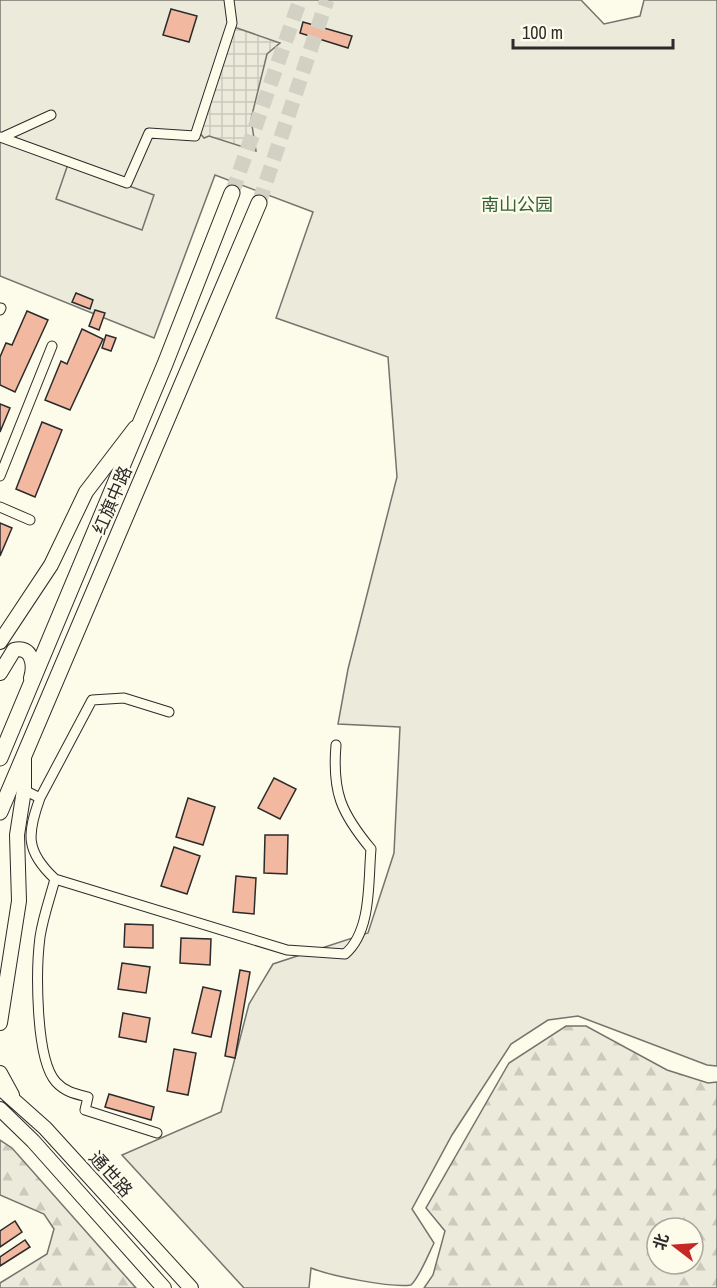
<svg xmlns="http://www.w3.org/2000/svg" width="717" height="1288" font-family="'Archivo Narrow','Noto Sans SC',sans-serif">
<style>
.forest{fill:url(#forest-firs);stroke:#74746e;stroke-width:1.5;fill-rule:evenodd}
.park{fill:#ecebdb;stroke:#74746e;stroke-width:1.5}
.parking{fill:#eceadb;stroke:#74746e;stroke-width:1.5}
.plaza{fill:url(#plaza-grid);stroke:#74746e;stroke-width:1.5}
.building{fill:#f2b8a0;stroke:#2b2b2b;stroke-width:1.5}
.lines{fill:none;stroke-linecap:round;stroke-linejoin:round}
.primary-tunnel{stroke:#d3d1c4;stroke-width:15;stroke-dasharray:15 8;stroke-linecap:butt}
.street-casing{stroke:#2b2b2b;stroke-width:11}
.secondary-casing{stroke:#2b2b2b;stroke-width:16}
.primary-casing{stroke:#2b2b2b;stroke-width:17}
.street{stroke:#fdfbea;stroke-width:9}
.secondary{stroke:#fdfbea;stroke-width:14}
.primary{stroke:#fdfbea;stroke-width:15}
.labels{text-anchor:middle;dominant-baseline:central;stroke-width:4.5;stroke-linejoin:round;paint-order:stroke}
.park-label{font-size:18px;fill:#34623c;stroke:#fdfbea}
.street-label{font-size:18px;fill:#2b2b2b;stroke:#fdfbea}
</style>
<defs>
<pattern id="forest-firs" width="22" height="20" patternUnits="userSpaceOnUse" patternTransform="scale(1.5)"><rect width="22" height="20" fill="#ecebdb"/><path d="M5 1l3.5 6h-7zM16 11l3.5 6h-7z" fill="#cbcabc"/></pattern>
<pattern id="plaza-grid" width="8" height="8" patternUnits="userSpaceOnUse" patternTransform="scale(1.5)"><rect width="8" height="8" fill="#eceadb"/><path d="M0 4h8M4 0v8" fill="none" stroke="#cbc9bc"/></pattern>
</defs>
<rect width="100%" height="100%" fill="#fdfbea"/>
<path class="forest" d="M 566,1026 L 586,1026 L 667,1070 L 708,1083 L 717,1082 L 717,1288 L 424,1288 L 433,1275 L 445,1231 L 426,1208 L 509,1063 ZM 657,1228 L 693,1228 L 693,1264 L 657,1264 Z
M 0,1140 L 12,1148 L 136,1288 L 0,1288 L 0,1283 L 47,1254 L 54,1229 L 44,1214 L 0,1195 Z"/>
<path class="park" d="M 0,0 L 581,0 L 604,24 L 640,16 L 644,0 L 717,0 L 717,1066 L 707,1065 L 578,1016 L 548,1020 L 511,1044 L 452,1135 L 412,1209 L 434,1243 C 429,1253 419,1278 411,1285 C 391,1288 331,1276 311,1268 L 309,1288 L 244,1288 L 122,1155 L 221,1112 L 249,1004 L 273,964 L 368,933 L 394,853 L 400,727 L 338,724 L 348,669 L 397,477 L 388,357 L 276,318 L 313,212 L 215,175 L 154,338 L 0,276 Z"/>
<path class="parking" d="M 68,164 L 154,195 L 142,230 L 56,199 Z"/>
<path class="plaza" d="M 234,27 L 280,43 L 267,54 L 251,119 L 256,151 L 209,136 L 204,138 L 199,132 Z"/>
<path class="building" d="M 171,9 L 197,16 L 189,42 L 163,35 Z
M 303,22 L 352,36 L 348,48 L 300,33 Z
M 76,293 L 93,300 L 90,309 L 72,302 Z
M 95,310 L 105,313 L 99,330 L 89,326 Z
M 27,311 L 48,320 L 15,392 L 0,385 L 0,357 L 6,343 L 12,345 Z
M 82,329 L 103,339 L 70,410 L 45,400 L 61,361 L 67,364 Z
M 106,335 L 116,338 L 111,351 L 102,348 Z
M 0,404 L 10,408 L 0,432 Z
M 42,422 L 62,430 L 35,497 L 16,489 Z
M 0,523 L 12,528 L 0,556 Z
M 274,778 L 296,789 L 280,819 L 258,808 Z
M 188,798 L 215,807 L 203,845 L 176,837 Z
M 265,835 L 288,835 L 287,874 L 264,873 Z
M 174,847 L 200,856 L 187,894 L 161,886 Z
M 236,876 L 256,878 L 254,914 L 233,912 Z
M 125,924 L 153,925 L 153,948 L 124,947 Z
M 181,938 L 211,939 L 210,965 L 180,963 Z
M 122,963 L 150,967 L 146,993 L 118,989 Z
M 240,970 L 250,972 L 235,1058 L 225,1056 Z
M 203,987 L 221,991 L 211,1037 L 192,1033 Z
M 123,1013 L 150,1018 L 146,1042 L 119,1037 Z
M 174,1049 L 196,1053 L 188,1095 L 167,1091 Z
M 109,1094 L 154,1107 L 151,1120 L 105,1107 Z
M 15,1221 L 22,1232 L 0,1247 L 0,1231 Z
M 25,1240 L 30,1247 L 0,1266 L 0,1257 Z"/>
<g class="lines">
<path class="primary-tunnel" d="M 232,193 L 300,0
M 259,203 L 327,0"/>
<g class="street-casing">
<path id="street" d="M 0,137 L 127,183 L 149,133 L 195,136 L 232,23 L 229,0
M 3,137 L 51,115
M 0,310 L 1,308
M 0,476 L 52,346
M 0,507 L 30,520
M 24,790 L 40,798 C 27,834 25,851 55,879 L 287,950 L 345,954 C 372,931 368,881 371,849 C 341,813 332,792 336,745
M 40,798 L 92,700 L 124,698 L 169,712
M 55,879 C 50,898 43,917 40,937 C 36,968 35,1059 56,1082 C 65,1092 76,1094 88,1097 L 85,1110 L 157,1133"/>
</g>
<g class="secondary-casing">
<path id="secondary" d="M 0,642 L 51,565 L 86,492 L 135,428
M 0,673 L 14,650 C 32,645 35,665 31,678
M 0,1023 L 19,901 L 17,835 L 24,790 L 24,759
M 0,1073 L 12,1095
M 0,1088 L 45,1128 L 191,1288
M 0,1109 L 33,1141 L 164,1288"/>
</g>
<g class="primary-casing">
<path id="primary" d="M 0,758 L 165,364 L 232,193
M 0,812 L 259,203"/>
</g>
<use href="#street" class="street"/>
<use href="#secondary" class="secondary"/>
<use href="#primary" class="primary"/>
</g>
<g class="labels">
<g class="park-label">
<text x="517" y="204">南山公园</text>
</g>
<g class="street-label">
<text transform="translate(112 500) rotate(-67)">红旗中路</text>
<text transform="translate(111 1174) rotate(48)">通世路</text>
</g>
</g>
<g transform="translate(675 1246) rotate(287)"><circle r="28" fill="#fdfbea" stroke="#a9a89e" stroke-width="1.5"/>
<path d="M0-4.5L10 22L0 15L-10 22Z" fill="#c62828"/>
<text y="-9" font-size="16" font-weight="bold" text-anchor="middle" fill="#2b2b2b">北</text>
</g>
<path d="M513 39v9h160v-9" fill="none" stroke="#2b2b2b" stroke-width="3"/>
<text x="522" y="39" font-size="18" fill="#2b2b2b" stroke="#fdfbea" stroke-width="4.5" paint-order="stroke">100 m</text>
</svg>
